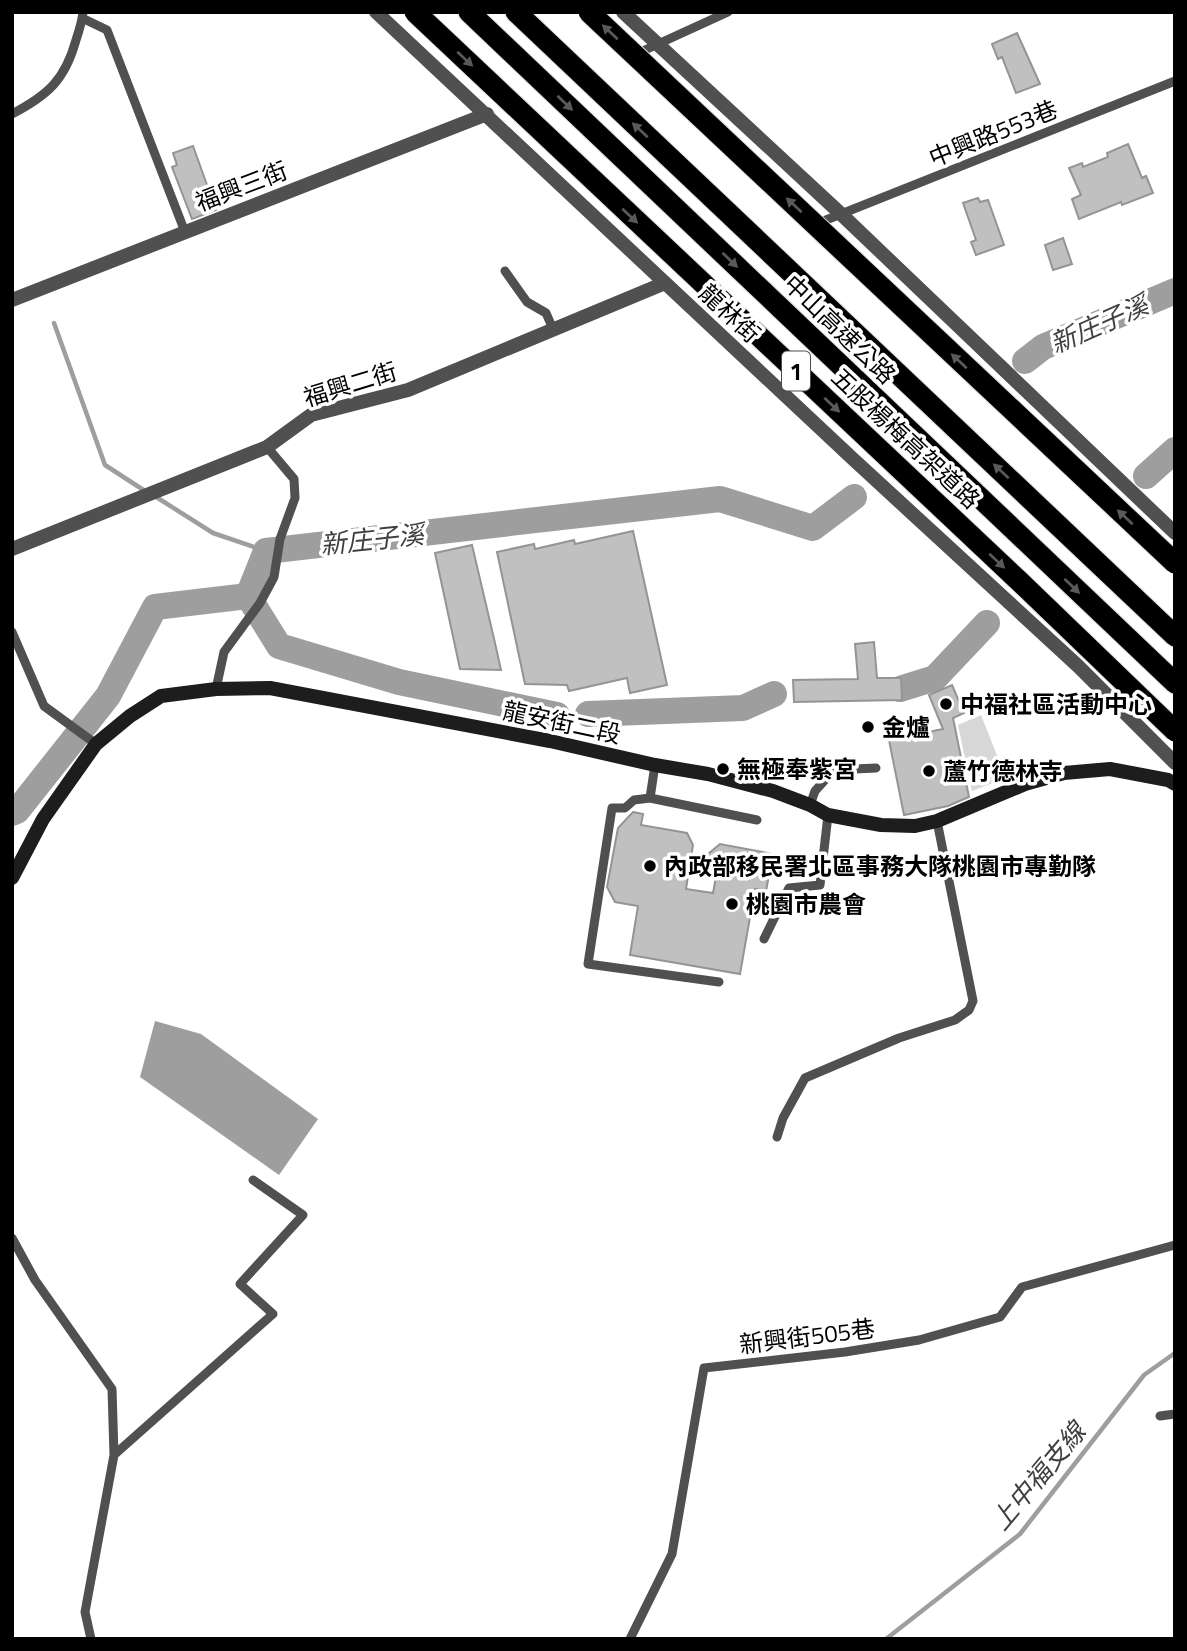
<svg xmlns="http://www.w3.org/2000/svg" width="1187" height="1651" font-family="'Titillium Web','Noto Sans TC',sans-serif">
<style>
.green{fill:#d7d7d7}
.water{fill:#9e9e9e}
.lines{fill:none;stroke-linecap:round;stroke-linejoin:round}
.stream{stroke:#9e9e9e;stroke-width:4.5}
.river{stroke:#9e9e9e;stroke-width:26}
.building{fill:#c0c0c0;stroke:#949494;stroke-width:2}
.highway-casing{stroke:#dbdbdb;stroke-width:23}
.lane{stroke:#505050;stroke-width:9}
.street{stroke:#505050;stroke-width:14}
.secondary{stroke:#1d1d1d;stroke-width:14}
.highway{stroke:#000;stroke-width:21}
.highway-bridge-casing{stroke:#dbdbdb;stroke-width:23;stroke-linecap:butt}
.highway-bridge{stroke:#000;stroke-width:21}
.oneway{fill:#595959}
.poi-dot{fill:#000;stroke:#fff;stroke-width:2.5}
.labels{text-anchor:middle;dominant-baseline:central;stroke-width:7;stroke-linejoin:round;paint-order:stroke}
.shield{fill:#fff;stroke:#4c4c4c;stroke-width:2}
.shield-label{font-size:23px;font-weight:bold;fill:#000}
.street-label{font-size:24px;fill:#000;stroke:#fff}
.poi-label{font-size:24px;font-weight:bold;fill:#000;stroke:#fff;text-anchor:start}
.water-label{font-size:26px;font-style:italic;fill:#3f3f3f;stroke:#fff}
</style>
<rect width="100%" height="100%" fill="#fff"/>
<path class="green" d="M 981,715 L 1006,778 L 972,791 L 958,725 Z"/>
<path class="water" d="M 155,1021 L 201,1034 L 318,1119 L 279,1175 L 140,1077 Z"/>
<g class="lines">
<path class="stream" d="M 54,323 L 105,465 L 145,491
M 153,495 L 213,533 L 266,551
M 886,1639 L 1020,1534 L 1144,1375 L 1175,1353"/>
<path class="river" d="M 1025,361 L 1043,347 L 1175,291
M 1146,476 L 1175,450
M 248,596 L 279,646 L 399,682 L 557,715
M 900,689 L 935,678 L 987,623
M 588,714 L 743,708 L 774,694
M 12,813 L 17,811 L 108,696 L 155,607 L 248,596 L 266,551 L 720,499 L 813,528 L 854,497"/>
</g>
<path class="building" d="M 1017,33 L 1040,84 L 1016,93 L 1002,57 L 998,59 L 992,44 Z
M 1128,144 L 1142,178 L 1146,176 L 1153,193 L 1122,205 L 1121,202 L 1079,219 L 1072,199 L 1081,195 L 1069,168 L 1082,163 L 1083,167 L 1108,157 L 1107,153 Z
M 193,146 L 216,210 L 192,219 L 172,167 L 177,165 L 173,153 Z
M 978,198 L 980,202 L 988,200 L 1004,245 L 976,255 L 971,242 L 976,240 L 963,203 Z
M 1063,238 L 1072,264 L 1053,270 L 1045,245 Z
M 633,531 L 667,685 L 630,693 L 627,678 L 569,691 L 567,685 L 525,684 L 497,552 L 534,544 L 535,549 L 574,540 L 575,544 Z
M 472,545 L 495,643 L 501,670 L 460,669 L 435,553 Z
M 874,642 L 877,678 L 901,678 L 902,700 L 794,702 L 793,680 L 858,679 L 855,644 Z
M 952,685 L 964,713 L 953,718 L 969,797 L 948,806 L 904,815 L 889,740 L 943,729 L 929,695 Z
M 633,812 L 643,814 L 641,825 L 687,833 L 693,845 L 686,889 L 713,893 L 716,877 L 702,859 L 720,844 L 773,854 L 766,891 L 755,889 L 740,974 L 630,955 L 638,906 L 615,902 L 607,887 L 618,828 Z"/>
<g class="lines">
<g class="highway-casing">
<path id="highway" d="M 469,12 L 1175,683
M 516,12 L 1175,636"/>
</g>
<path class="lane" d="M 82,18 L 107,30 L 185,232
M 634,55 L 728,12
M 12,114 C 48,95 65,80 76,40 C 79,31 82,22 83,12
M 826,220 L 1175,81
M 505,271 L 527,302 L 546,313 L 553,329
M 12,632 L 44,706 L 96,744
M 216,689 L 224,652 L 260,603 L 274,577 L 280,539 L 295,498 L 294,479 L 267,447
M 655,765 L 650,798 L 757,820
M 650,798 L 634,800 L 625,808 L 612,808 L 588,964 L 719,982
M 810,805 L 815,791 L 834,770 L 876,768
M 764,939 L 789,888 L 820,885 L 828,815
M 777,1137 L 783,1118 L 805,1078 L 899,1038 L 955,1020 L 969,1010 L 973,1001 L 937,821
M 12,1238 L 35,1280 L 112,1389 L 114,1455 L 85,1612 L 91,1639
M 1160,1416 L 1175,1414
M 114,1455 L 273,1314 L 240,1284 L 303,1215 L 253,1180
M 630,1639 L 672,1554 L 704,1368 L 845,1352 L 919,1340 L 1000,1317 L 1022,1287 L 1175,1245"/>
<path class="street" d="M 376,12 L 853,459 L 1078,666 L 1175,763
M 623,12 L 841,214 L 1175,533
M 12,300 L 487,114
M 12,549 L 267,447 L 311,415 L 408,390 L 665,283"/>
<path class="secondary" d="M 12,878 L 43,819 L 96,744 L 130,716 L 161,696 L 216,689 L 270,688 L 550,741 L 655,765 L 708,774 L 773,791 L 810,805 L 828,815 L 881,825 L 915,826 L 937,821 L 1025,784 L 1064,773 L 1110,769 L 1168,780 L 1175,784"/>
<use href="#highway" class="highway"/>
<g class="highway-bridge-casing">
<path id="highway-bridge" d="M 415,12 L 1017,579 L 1175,731
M 589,12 L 1175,563"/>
</g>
<use href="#highway-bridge" class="highway-bridge"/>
</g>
<defs><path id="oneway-solid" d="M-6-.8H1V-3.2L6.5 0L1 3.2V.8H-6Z" transform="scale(1.75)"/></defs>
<g class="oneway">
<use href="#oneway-solid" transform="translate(610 32) rotate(-137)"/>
<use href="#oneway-solid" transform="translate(465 59) rotate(43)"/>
<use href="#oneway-solid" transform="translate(565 103) rotate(44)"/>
<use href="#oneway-solid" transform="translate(640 130) rotate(-137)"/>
<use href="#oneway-solid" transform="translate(794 205) rotate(-137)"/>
<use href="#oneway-solid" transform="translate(630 216) rotate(43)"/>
<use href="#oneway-solid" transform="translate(730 260) rotate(44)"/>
<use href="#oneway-solid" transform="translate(959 361) rotate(-137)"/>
<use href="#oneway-solid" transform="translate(832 405) rotate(43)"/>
<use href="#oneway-solid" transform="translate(1001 471) rotate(-137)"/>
<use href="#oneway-solid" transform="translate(1125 517) rotate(-137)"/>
<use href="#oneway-solid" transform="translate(997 561) rotate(43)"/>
<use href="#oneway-solid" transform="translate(1072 586) rotate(44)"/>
</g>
<g class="poi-dot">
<circle cx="946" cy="704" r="7"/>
<circle cx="868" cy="727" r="7"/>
<circle cx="723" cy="769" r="7"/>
<circle cx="929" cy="771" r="7"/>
<circle cx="650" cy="866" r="7"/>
<circle cx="732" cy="904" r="7"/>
</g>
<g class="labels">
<rect class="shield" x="782" y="351.5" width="28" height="39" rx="5"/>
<g class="shield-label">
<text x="796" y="371">1</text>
</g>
<g class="street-label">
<text transform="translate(993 133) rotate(-22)">中興路553巷</text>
<text transform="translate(241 186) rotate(-21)">福興三街</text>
<text transform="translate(730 313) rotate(43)">龍林街</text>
<text transform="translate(840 329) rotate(44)">中山高速公路</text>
<text transform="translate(350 384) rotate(-17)">福興二街</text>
<text transform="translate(906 438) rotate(43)">五股楊梅高架道路</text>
<text transform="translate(562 722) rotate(12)">龍安街二段</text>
<text transform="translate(807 1336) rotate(-7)">新興街505巷</text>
</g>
<g class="poi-label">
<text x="960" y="704">中福社區活動中心</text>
<text x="882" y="727">金爐</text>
<text x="737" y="769">無極奉紫宮</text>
<text x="943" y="771">蘆竹德林寺</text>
<text x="664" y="866">內政部移民署北區事務大隊桃園市專勤隊</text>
<text x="746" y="904">桃園市農會</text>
</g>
<g class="water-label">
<text transform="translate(1099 324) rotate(-24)">新庄子溪</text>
<text transform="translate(372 539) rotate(-6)">新庄子溪</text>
<text transform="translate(1038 1476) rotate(-50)">上中福支線</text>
</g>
</g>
<rect width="1187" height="1651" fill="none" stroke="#000000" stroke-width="28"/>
</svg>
